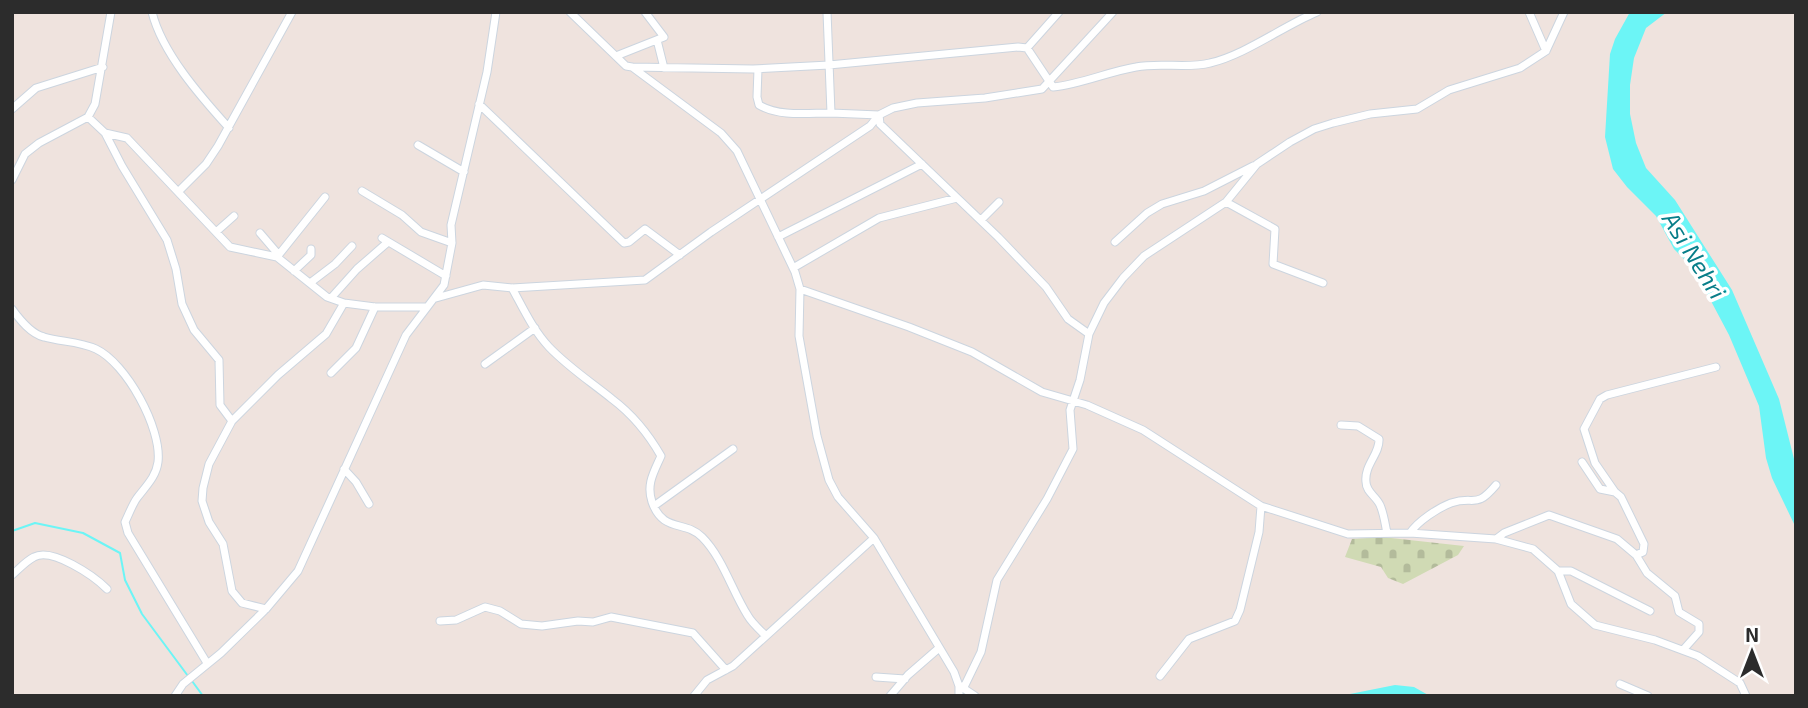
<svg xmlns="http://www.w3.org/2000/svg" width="1808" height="708" font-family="'Exo 2',sans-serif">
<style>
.cemetery{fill:url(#cemetery-stones)}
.water{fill:#6cf5f6}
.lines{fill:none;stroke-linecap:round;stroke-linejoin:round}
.stream{stroke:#6cf5f6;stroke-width:2}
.minor-casing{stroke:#ccd5df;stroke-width:9}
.minor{stroke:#fff;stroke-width:7}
.labels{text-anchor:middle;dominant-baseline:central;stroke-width:7;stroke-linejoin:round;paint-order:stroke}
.water-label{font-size:24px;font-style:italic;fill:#087e89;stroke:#fff}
</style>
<defs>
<pattern id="cemetery-stones" width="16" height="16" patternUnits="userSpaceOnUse" patternTransform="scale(1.75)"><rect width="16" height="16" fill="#d0dab4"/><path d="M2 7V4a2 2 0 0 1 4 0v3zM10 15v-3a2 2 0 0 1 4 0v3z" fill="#b3bb9b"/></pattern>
</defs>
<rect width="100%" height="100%" fill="#efe3de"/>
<path class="cemetery" d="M 1382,537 L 1464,546 L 1458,555 L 1403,584 L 1388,578 L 1381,567 L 1345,557 L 1352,539 Z"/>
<path class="water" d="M 1630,12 L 1667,12 L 1646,28 L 1634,58 L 1630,85 L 1630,114 L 1636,143 L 1646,168 L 1675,200 L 1732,290 L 1779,399 L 1796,467 L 1796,528 L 1772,478 L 1766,458 L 1759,406 L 1729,335 L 1694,269 L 1674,249 L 1656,216 L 1627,187 L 1613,169 L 1605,137 L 1610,54 L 1615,39 Z
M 1395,685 L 1414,687 L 1430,696 L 1340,696 Z"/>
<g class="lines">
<path class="stream" d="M 12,531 L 35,523 L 83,533 L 120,553 L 125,580 L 142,614 L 188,676
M 192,681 L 203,696"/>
<g class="minor-casing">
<path id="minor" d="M 152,12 C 162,53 201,97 229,128
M 570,12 L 626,66 L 632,67 L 721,133 L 737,151 L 795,272 L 800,289 L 799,336 L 817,436 L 829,480 L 838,497 L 874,538 L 954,672 L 959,686 L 959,696
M 827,12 L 831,113 L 879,115 L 880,124 L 998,237 L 1046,287 L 1068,319 L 1089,334
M 1529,12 L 1546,51
M 657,40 L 664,68
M 1027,48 L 1059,12
M 616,56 L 664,37 L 645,12
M 632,67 L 753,69 L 829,65 L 1018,47 L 1027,48 L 1053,87 C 1082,84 1107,72 1136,67 C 1160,62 1187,69 1210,63 C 1245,55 1283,26 1317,12
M 758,69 L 757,97 L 759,105 C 780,117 807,113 831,113
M 479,104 L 624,243 L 629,242 L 645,229 L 680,255
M 12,109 L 36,88 L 103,67
M 88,117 L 105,133 L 127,138 L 230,247 L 277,257 L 327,297 L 344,303 L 375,307 L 427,307
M 105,133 L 122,166 L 167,240 L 176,269 L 182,304 L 194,330 L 219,360 L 220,405 L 232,421
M 418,145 L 464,172
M 12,180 L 25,154 L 39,143 L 88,117 L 95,104 L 111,12
M 179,191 L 206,164 L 218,146 L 292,12
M 362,191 L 402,215 L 421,232 L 452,243
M 1226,202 L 1275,229 L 1273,264 L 1323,283
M 981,220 L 999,202
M 216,232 L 234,216
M 260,233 L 278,254
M 778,237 L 922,164
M 382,238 L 446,276
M 1115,242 L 1147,213 L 1162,204 L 1204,191 L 1253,166
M 277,257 L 325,197
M 793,268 L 879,218 L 957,198
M 294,271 L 311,255 L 311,249
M 310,283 L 335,264 L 352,246
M 512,288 C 523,308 533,330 549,347 C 568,367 591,382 612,399 C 632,414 649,435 661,456 C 654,472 646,484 652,502 C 663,533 685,520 702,537 C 723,558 732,591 748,616 C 752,623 760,630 766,636
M 800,289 L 909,327 L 972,352 L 1042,392 L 1087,405 L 1143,430 L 1261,506 L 1348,534 L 1410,533 L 1496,539 L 1533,549 L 1558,571 L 1571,604 L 1595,625 L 1655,640 L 1698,656 L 1740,683 L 1746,696
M 331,298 L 357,269 L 388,242
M 436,298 L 483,285 L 512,288 L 645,280 L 711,232 L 870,126 L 879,115 L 893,108 L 917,103 L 985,98 L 1042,89 L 1113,12
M 12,309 C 20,320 31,334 44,337 C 61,342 79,341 96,349 C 126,363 162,428 158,462 C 156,477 146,486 137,498 C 132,505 129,514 125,522 L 128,533 L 207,663
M 485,364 L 535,328
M 331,373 L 356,348 L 375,307
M 1341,425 L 1358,426 L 1379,439 C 1380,454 1364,465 1366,482 C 1366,492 1376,496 1380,505 C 1384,514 1385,524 1387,533
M 344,469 L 356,482 L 369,504
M 1615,492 L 1595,463 L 1584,429 L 1600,399 L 1607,395 L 1716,367
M 654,506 L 733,449
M 1410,533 C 1418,521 1438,508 1451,503 C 1475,495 1475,510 1496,485
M 1496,539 L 1504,533 L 1549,515 L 1617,539 L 1636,555 L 1643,552 L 1644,544 L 1621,497 L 1615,492 L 1600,489 L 1582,462
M 1636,555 L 1647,573 L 1675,596 L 1679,612 L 1699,624 L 1699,632 L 1683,650
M 1558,571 L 1571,571 L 1650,611
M 12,575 C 19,569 26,561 34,557 C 52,547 94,576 107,589
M 266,609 L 242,603 L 232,591 L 223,544 L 209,522 L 202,501 L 203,488 L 209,464 L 232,421 L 278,375 L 326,334 L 344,303
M 440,621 L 456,620 L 485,607 L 500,611 L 521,624 L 542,626 L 578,621 L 593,622 L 611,617 L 693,633 L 726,670
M 1160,676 L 1189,639 L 1235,621 L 1240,610 L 1259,532 L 1261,506
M 876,677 L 905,679
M 1620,684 L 1648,696
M 960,686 L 975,696
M 961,687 L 965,685 L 981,652 L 997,580 L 1047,499 L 1073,449 L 1070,410 L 1080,380 L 1089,334 L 1104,303 L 1123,278 L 1144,256 L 1226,202 L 1257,164 L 1290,142 L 1314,129 L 1333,123 L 1370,114 L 1417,109 L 1449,90 L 1520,68 L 1546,51 L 1564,12
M 175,696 L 183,684 L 221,653 L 266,609 L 298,571 L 406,335 L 444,285 L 452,243 L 451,225 L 487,72 L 496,12
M 694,696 L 707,680 L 733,666 L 874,538
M 890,696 L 908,675 L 939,648"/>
</g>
<use href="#minor" class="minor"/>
</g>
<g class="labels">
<g class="water-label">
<text transform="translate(1695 255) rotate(58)">Asi Nehri</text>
</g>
</g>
<rect width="1808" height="708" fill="none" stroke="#2c2c2c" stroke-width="28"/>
<g transform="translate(1752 652)" stroke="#ffffff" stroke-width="5" paint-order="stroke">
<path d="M0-5L12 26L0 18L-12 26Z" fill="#2c2c2c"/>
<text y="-10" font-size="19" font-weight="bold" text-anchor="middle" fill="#2c2c2c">N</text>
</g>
</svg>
